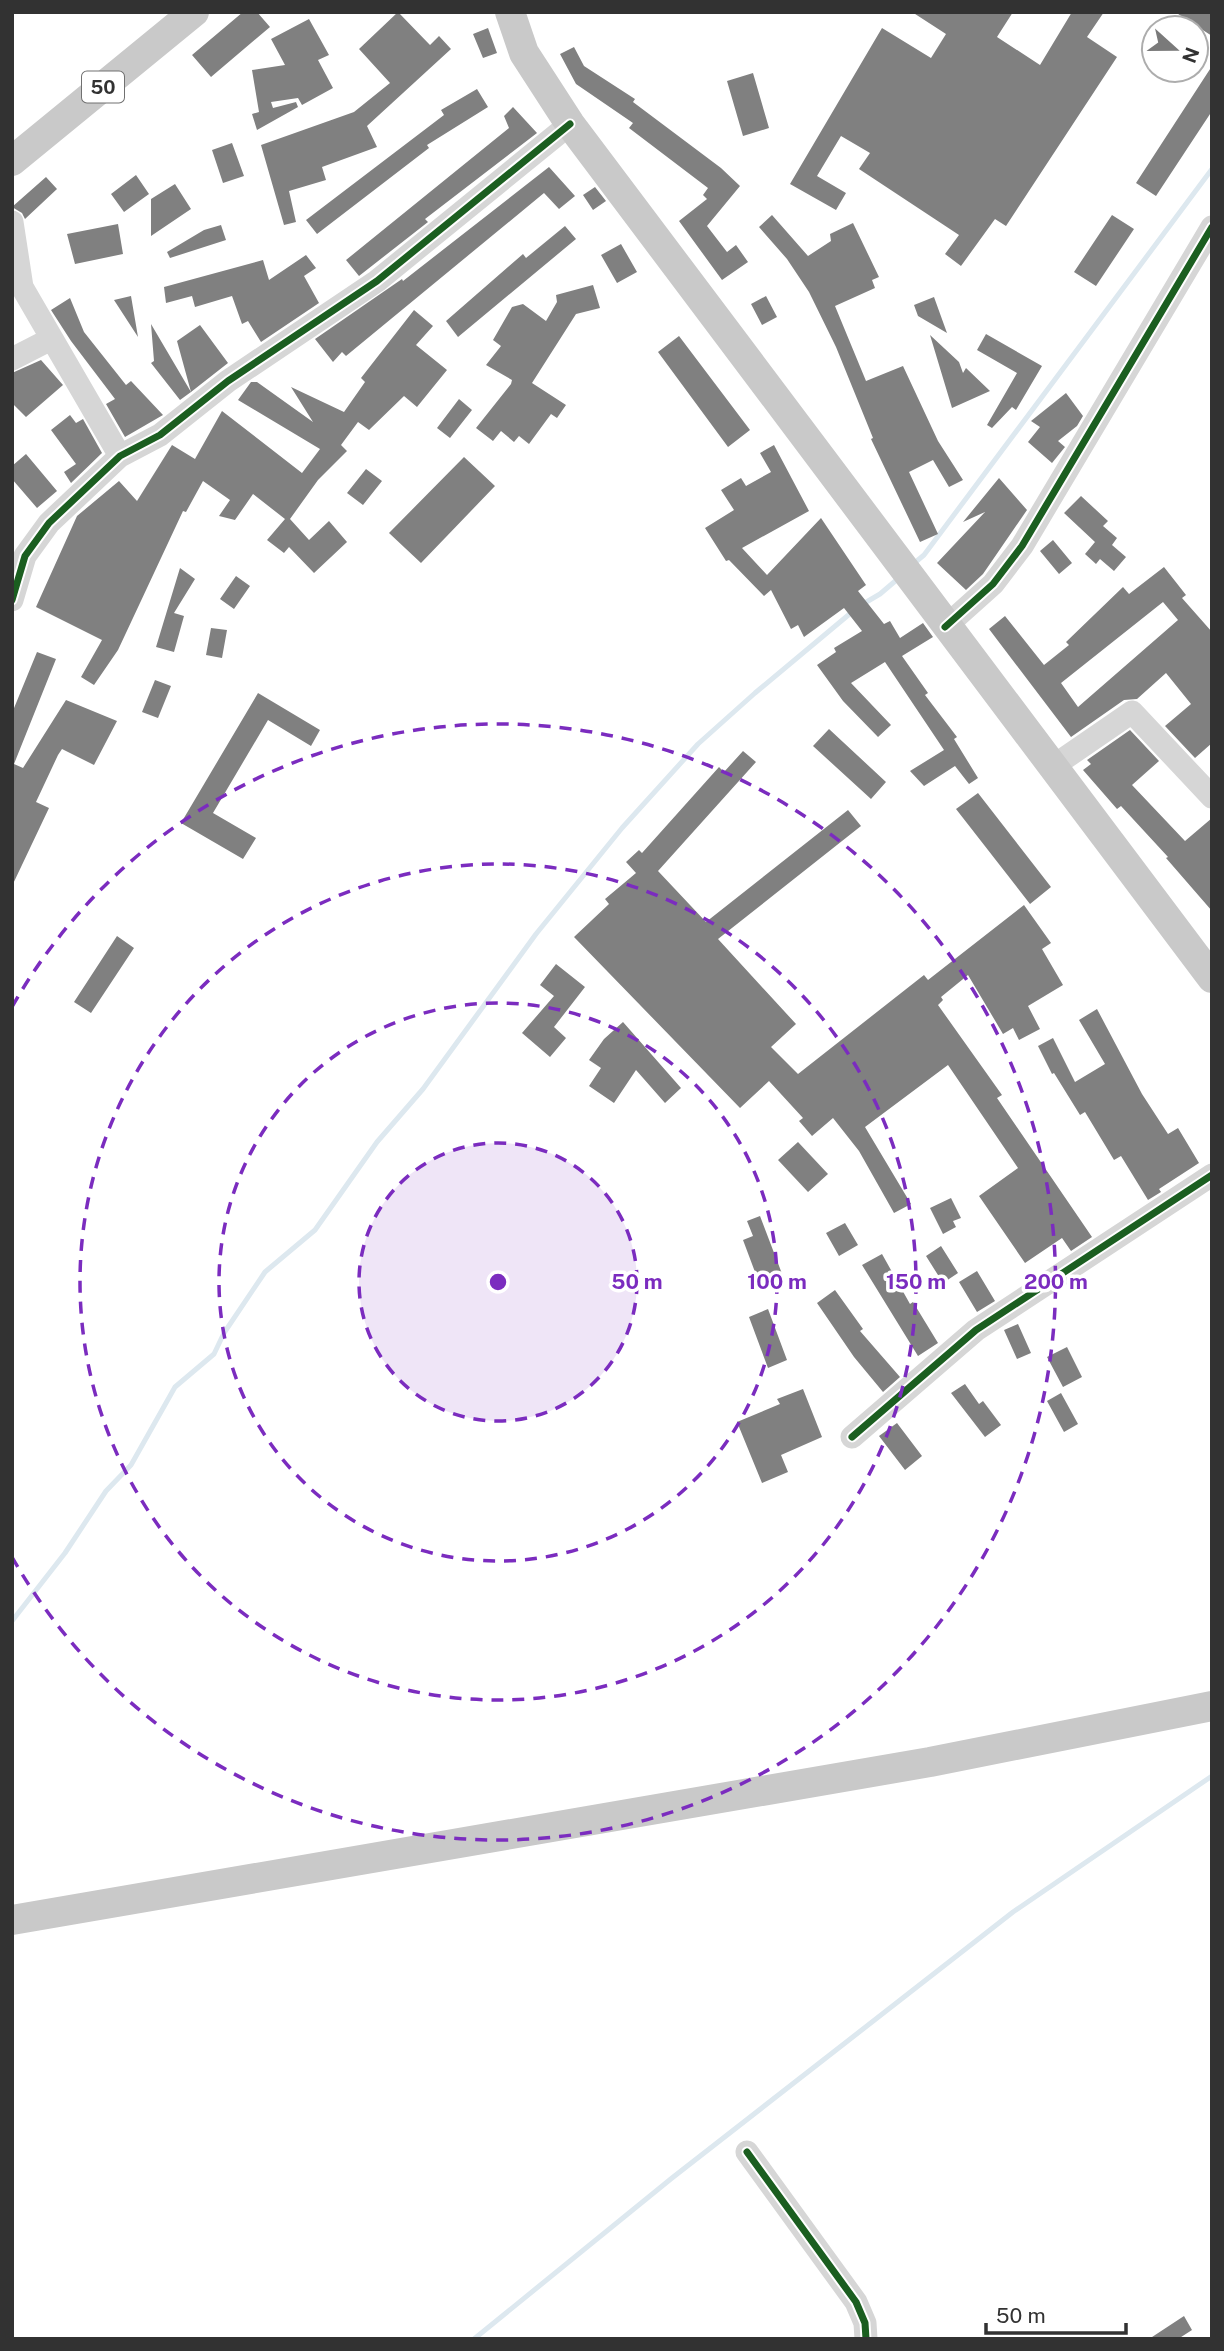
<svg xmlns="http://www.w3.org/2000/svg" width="1224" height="2351" font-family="'Public Sans',sans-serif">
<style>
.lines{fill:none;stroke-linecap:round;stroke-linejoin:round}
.stream{stroke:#dde8ef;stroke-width:5}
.building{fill:#808080;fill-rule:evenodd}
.minor{stroke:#d6d6d6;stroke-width:23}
.major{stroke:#c9c9c9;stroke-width:30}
.cycleway-casing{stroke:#fff;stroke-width:11}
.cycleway{stroke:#1b5e20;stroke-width:7}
.ring{fill:none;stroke:#7b2cbf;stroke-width:3.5;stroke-dasharray:12 9}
.labels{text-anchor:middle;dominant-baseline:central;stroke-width:7;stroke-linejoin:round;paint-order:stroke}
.shield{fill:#fff;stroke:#707070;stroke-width:2}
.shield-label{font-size:19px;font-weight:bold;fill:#323232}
.centre{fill:#7b2cbf;stroke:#fff;stroke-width:3.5}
.ring-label{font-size:21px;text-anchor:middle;font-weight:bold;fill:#7b2cbf;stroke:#fff;stroke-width:7;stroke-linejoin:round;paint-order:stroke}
</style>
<rect width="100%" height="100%" fill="#fff"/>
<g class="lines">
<path class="stream" d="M 912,565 L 924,555 L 1212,169
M 863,604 L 880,594 L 900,577
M 12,1621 L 65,1553 L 106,1491 L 131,1465 L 175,1387 L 214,1354 L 224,1333 L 265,1272 L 315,1230 L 377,1142 L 423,1089 L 536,934 L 622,828 L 698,744 L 755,693 L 852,612
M 474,2339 L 672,2178 L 1013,1912 L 1212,1776"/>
</g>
<path class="building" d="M 243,12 L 257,12 L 270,27 L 211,77 L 192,55 Z
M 398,12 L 430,45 L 439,36 L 451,49 L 367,126 L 377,147 L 322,167 L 326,180 L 289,191 L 296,222 L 284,225 L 261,145 L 354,112 L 390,83 L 359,49 Z
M 912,12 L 1013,12 L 997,37 L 1040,65 L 1072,12 L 1104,12 L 1087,37 L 1117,57 L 1006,226 L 995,219 L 961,266 L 945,254 L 959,235 L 859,169 L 870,153 L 841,136 L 817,176 L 846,193 L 836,210 L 790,184 L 882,28 L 931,58 L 946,34 Z
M 1175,12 L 1212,12 L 1212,36 Z
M 309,19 L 329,55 L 318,60 L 333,88 L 302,105 L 298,98 L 271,102 L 273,108 L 296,102 L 298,107 L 257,130 L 252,114 L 259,112 L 252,70 L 285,65 L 271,39 Z
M 488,28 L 497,53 L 483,58 L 473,34 Z
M 574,47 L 584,66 L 635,99 L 633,102 L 721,168 L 740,186 L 707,226 L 727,252 L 736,245 L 748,262 L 722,280 L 679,221 L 707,199 L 703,195 L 708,188 L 629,128 L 633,123 L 576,84 L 560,54 Z
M 1212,66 L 1212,111 L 1156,196 L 1136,183 Z
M 753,73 L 769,128 L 743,136 L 727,81 Z
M 477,89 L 488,107 L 427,145 L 429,148 L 317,234 L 306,220 L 444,115 L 441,110 Z
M 513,107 L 537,133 L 425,219 L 428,222 L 359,276 L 346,260 L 509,128 L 504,116 Z
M 232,143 L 244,176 L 223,183 L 212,150 Z
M 549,167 L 575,196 L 559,209 L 544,193 L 346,356 L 342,352 L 333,362 L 315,339 L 402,279 L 403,281 Z
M 136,175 L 149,194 L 124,212 L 111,194 Z
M 46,177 L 57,189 L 25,219 L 22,213 L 12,207 Z
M 175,184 L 191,209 L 151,236 L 151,199 Z
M 595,187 L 606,201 L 593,210 L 583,195 Z
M 772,215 L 808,256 L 831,241 L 830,234 L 853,223 L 879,277 L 872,280 L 875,288 L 835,306 L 866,381 L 903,366 L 938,441 L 963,480 L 949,487 L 933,460 L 909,472 L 938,534 L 920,542 L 871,439 L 873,438 L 836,347 L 809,292 L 787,259 L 759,227 Z
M 1112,215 L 1134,229 L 1096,286 L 1074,272 Z
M 118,224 L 123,254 L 75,264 L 67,234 Z
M 221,225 L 226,240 L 170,258 L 167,252 L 204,230 Z
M 565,226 L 576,239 L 458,337 L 446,321 L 523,254 L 526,258 Z
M 621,244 L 637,272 L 617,283 L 601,255 Z
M 306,255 L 316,268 L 304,276 L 319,303 L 261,342 L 248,321 L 242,324 L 232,296 L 195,307 L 192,296 L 166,303 L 164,287 L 263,260 L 269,280 Z
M 593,285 L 600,308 L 576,314 L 532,383 L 566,405 L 557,418 L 551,414 L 529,444 L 519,436 L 514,442 L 501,431 L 493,441 L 476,428 L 511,384 L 512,380 L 486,365 L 501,346 L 493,340 L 512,307 L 523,304 L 546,321 L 557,302 L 556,295 Z
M 131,296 L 138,337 L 114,300 Z
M 766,296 L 777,317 L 762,325 L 751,304 Z
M 934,297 L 947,333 L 918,316 L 914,305 Z
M 70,298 L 84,332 L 126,385 L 131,381 L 163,415 L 125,437 L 106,404 L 115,399 L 71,341 L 51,310 Z
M 414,310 L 433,326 L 416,345 L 447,370 L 417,407 L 404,396 L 369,430 L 358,422 L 341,445 L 347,451 L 318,480 L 290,519 L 309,540 L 329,521 L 347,542 L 314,573 L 289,547 L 284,553 L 267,540 L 285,519 L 253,494 L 235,520 L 219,516 L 230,500 L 203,481 L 186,512 L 183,511 L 118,650 L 94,685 L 81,677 L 102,640 L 36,607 L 77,516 L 119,481 L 137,501 L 172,445 L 195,459 L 222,411 L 302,473 L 320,449 L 238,400 L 251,382 L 257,382 L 313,422 L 291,387 L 344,412 L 365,382 L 361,378 Z
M 151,324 L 191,392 L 180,400 L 151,363 L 154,361 Z
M 200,325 L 228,363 L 191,392 L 177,341 Z
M 986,334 L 1042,366 L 1016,410 L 1012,407 L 992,428 L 987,425 L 1017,373 L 977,350 Z
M 930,335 L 959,362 L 963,373 L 966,368 L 990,391 L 952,408 Z
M 679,336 L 750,430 L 728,447 L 658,352 Z
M 41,360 L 63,385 L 26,417 L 12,403 L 12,373 Z
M 1066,393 L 1083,416 L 1077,426 L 1058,441 L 1065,447 L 1052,463 L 1028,442 L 1040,427 L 1031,421 Z
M 459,399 L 472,410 L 450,438 L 437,428 Z
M 70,415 L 76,423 L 83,419 L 102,453 L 71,483 L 64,472 L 76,464 L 51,430 Z
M 774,445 L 809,511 L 742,548 L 767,575 L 821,518 L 866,585 L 858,591 L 884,624 L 890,621 L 900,638 L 923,623 L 933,637 L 902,656 L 928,693 L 925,695 L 957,737 L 954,739 L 978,778 L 969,784 L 955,766 L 924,786 L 910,771 L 944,750 L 885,662 L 851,683 L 891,725 L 878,737 L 843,701 L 817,665 L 836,652 L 834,648 L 862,631 L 844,608 L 804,637 L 798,625 L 791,629 L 771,590 L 764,596 L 729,560 L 726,561 L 705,528 L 734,510 L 721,490 L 741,478 L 746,486 L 771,472 L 760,453 Z
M 26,454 L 57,491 L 37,508 L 12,479 L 12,466 Z
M 464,457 L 495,486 L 421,563 L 389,533 Z
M 366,469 L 382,481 L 363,505 L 347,493 Z
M 999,478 L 1027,510 L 983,574 L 966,590 L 937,563 L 985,512 L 963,522 Z
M 1081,496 L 1108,521 L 1103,526 L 1117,538 L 1112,545 L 1126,557 L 1114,571 L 1100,559 L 1096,564 L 1085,554 L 1095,542 L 1064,513 Z
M 1053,540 L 1072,563 L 1059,574 L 1040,551 Z
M 1164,567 L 1186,595 L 1182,598 L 1212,632 L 1212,743 L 1195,758 L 1165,726 L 1191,704 L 1166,673 L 1137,699 L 1124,700 L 1071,737 L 989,629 L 1005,616 L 1044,665 L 1069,645 L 1066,642 L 1123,587 L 1129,594 ZM 1163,602 L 1178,620 L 1078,707 L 1061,683 Z
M 180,568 L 195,579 L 174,613 L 184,616 L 174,652 L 156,647 Z
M 236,576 L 250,586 L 234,609 L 220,599 Z
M 211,628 L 227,630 L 222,658 L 206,655 Z
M 37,652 L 56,659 L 14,764 L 23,768 L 66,700 L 117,721 L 94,765 L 62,749 L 58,755 L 36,802 L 49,808 L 12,886 L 12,713 Z
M 155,680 L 171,686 L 158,718 L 142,712 Z
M 258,693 L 320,730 L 311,746 L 268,720 L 213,813 L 256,838 L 243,859 L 181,823 Z
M 829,729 L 886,782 L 871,799 L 813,746 Z
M 1130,730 L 1159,761 L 1132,785 L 1185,841 L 1212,818 L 1212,911 L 1166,858 L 1168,857 L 1121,806 L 1117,809 L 1083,770 L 1091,764 L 1087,760 Z
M 743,751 L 756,762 L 658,871 L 706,922 L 848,810 L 861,826 L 718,939 L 796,1024 L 771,1047 L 798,1074 L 924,975 L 928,980 L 1024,905 L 1051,943 L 1042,949 L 1063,985 L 1028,1006 L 1040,1029 L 1019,1040 L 1013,1028 L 1003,1034 L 968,975 L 941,997 L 943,1000 L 938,1005 L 1002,1095 L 997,1098 L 1092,1237 L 1071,1251 L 1062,1238 L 1025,1263 L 979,1196 L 1018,1168 L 948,1065 L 865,1127 L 911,1204 L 894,1213 L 859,1151 L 833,1118 L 812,1136 L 799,1121 L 803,1118 L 769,1081 L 740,1108 L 574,937 L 609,904 L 605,899 L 636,873 L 626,862 L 639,850 L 642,853 L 719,767 L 724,772 Z
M 978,793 L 1051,887 L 1030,904 L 956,809 Z
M 117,936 L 134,948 L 91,1013 L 74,1002 Z
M 556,964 L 585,987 L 554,1027 L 566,1038 L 550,1057 L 522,1033 L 554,996 L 540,985 Z
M 1097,1009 L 1142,1094 L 1168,1134 L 1178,1128 L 1199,1163 L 1159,1189 L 1161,1192 L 1148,1200 L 1121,1156 L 1114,1160 L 1085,1112 L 1080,1115 L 1054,1073 L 1052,1074 L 1038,1046 L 1053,1038 L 1075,1082 L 1105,1064 L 1079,1020 Z
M 623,1022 L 681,1088 L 665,1103 L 636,1070 L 614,1103 L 589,1086 L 601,1068 L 589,1060 L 604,1039 Z
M 798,1142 L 828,1174 L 808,1192 L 778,1160 Z
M 951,1198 L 961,1218 L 953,1221 L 956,1227 L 943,1234 L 930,1208 Z
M 760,1216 L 784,1279 L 761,1288 L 743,1240 L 753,1236 L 747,1221 Z
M 845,1223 L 858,1245 L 839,1256 L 826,1233 Z
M 941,1246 L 958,1273 L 943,1283 L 926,1256 Z
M 882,1254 L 910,1304 L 913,1302 L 938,1343 L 918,1356 L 862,1265 Z
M 977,1271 L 995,1301 L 977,1312 L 959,1282 Z
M 835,1290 L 863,1329 L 860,1331 L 900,1377 L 883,1392 L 854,1357 L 817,1303 Z
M 768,1309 L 787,1360 L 768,1368 L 749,1317 Z
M 1018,1324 L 1031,1353 L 1017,1359 L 1004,1330 Z
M 1067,1347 L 1082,1377 L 1063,1387 L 1047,1357 Z
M 965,1384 L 979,1404 L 983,1401 L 1001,1425 L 985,1437 L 951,1393 Z
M 803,1389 L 822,1437 L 781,1455 L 788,1472 L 762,1483 L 737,1422 L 780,1404 L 777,1399 Z
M 1061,1393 L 1078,1424 L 1064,1432 L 1047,1401 Z
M 897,1423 L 922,1456 L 905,1470 L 879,1436 Z
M 1184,2316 L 1192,2330 L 1178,2339 L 1149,2339 Z"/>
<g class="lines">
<path class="minor" d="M 12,222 L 22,287 L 120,456
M 12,359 L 51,339
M 12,600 L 25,556 L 49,523 L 120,456 L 160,435 L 228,381 L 377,281 L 570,124
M 945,627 L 993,584 L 1022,546 L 1212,227
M 1052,767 L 1132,712 L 1212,797
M 852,1437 L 976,1330 L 1212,1175
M 747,2152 L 856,2302 L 865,2323 L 866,2339"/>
<path class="major" d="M 510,12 L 524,53 L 570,124 L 1212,978
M 12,161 L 194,12
M 12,1920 L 930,1762 L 1212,1706"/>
<g class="cycleway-casing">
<path id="cycleway" d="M 12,600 L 25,556 L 49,523 L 120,456 L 160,435 L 228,381 L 377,281 L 570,124
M 945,627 L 993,584 L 1022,546 L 1212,227
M 852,1437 L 976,1330 L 1212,1175
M 747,2152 L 856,2302 L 865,2323 L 866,2339"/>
</g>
<use href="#cycleway" class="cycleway"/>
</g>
<circle cx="498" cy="1282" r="139" fill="#7b2cbf" fill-opacity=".12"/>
<g class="ring">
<circle cx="498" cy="1282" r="139"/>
<circle cx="498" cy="1282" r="279"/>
<circle cx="498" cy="1282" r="418"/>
<path d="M12 1007A558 558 0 1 1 12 1557"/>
</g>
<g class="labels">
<rect class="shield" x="82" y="71.5" width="42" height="31" rx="5"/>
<g class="shield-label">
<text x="103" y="87">50</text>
</g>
</g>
<circle cx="498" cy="1282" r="10" class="centre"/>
<g class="ring-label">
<text x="637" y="1289">50 m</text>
<text x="777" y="1289">100 m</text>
<text x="916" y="1289">150 m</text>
<text x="1056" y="1289">200 m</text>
</g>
<rect width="1224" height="2351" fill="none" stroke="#323232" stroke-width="28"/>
<g transform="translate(1175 49) rotate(111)"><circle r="33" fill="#ffffff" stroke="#adadad" stroke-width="2"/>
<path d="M0-5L12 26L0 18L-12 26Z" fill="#7a7a7a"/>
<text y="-10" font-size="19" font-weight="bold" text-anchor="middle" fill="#323232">N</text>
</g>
<path d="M986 2323v10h140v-10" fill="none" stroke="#323232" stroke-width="3.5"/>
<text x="996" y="2323" font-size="21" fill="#323232" stroke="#ffffff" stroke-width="5" paint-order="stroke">50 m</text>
</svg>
